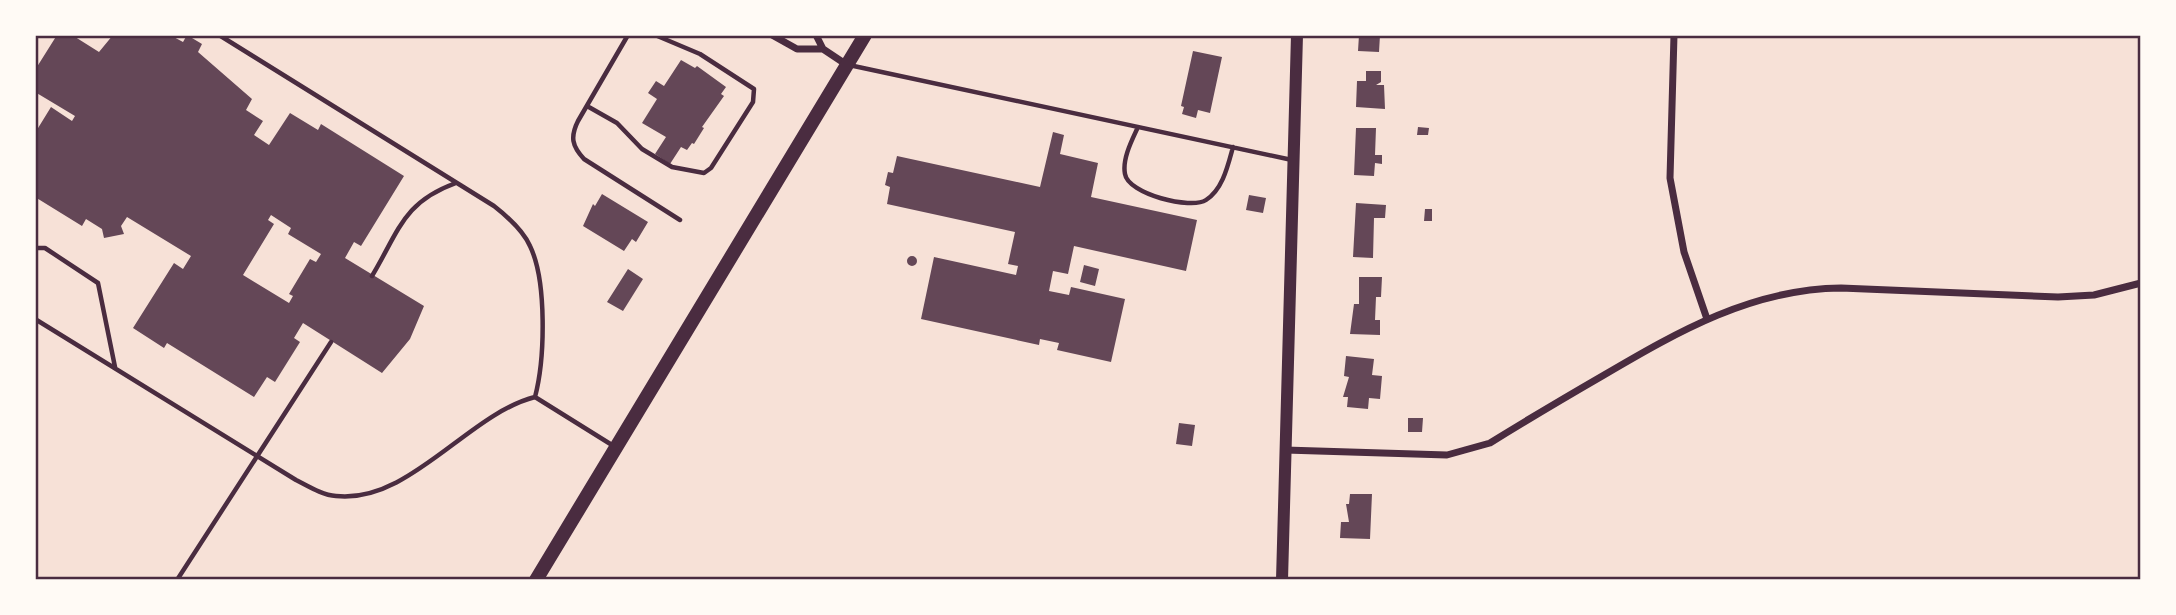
<svg xmlns="http://www.w3.org/2000/svg" width="2176" height="615" font-family="Raleway,sans-serif">
<style>
.building{fill:#644757;fill-rule:evenodd}
.lines{fill:none;stroke-linecap:round;stroke-linejoin:round}
.service{stroke:#4a2c40;stroke-width:4.5}
.minor{stroke:#4a2c40;stroke-width:7}
.tertiary{stroke:#4a2c40;stroke-width:12}
.primary{stroke:#4a2c40;stroke-width:14}
.neatline{fill:none;stroke:#4a2c40;stroke-width:2.5}
</style>
<rect width="100%" height="100%" fill="#f7e1d7"/>
<path class="building" d="M 57,35 L 72,35 L 99,52 L 113,35 L 170,35 L 183,42 L 187,35 L 202,44 L 198,52 L 252,99 L 246,110 L 263,121 L 254,135 L 269,145 L 290,113 L 318,130 L 321,124 L 404,176 L 361,246 L 354,242 L 345,258 L 424,306 L 410,339 L 382,373 L 303,323 L 294,338 L 300,342 L 275,382 L 267,377 L 254,397 L 167,343 L 164,348 L 133,328 L 174,263 L 183,269 L 191,256 L 127,217 L 121,226 L 124,234 L 104,238 L 102,229 L 86,219 L 82,226 L 35,197 L 35,133 L 51,107 L 72,121 L 75,116 L 35,92 L 35,70 ZM 271,215 L 291,228 L 288,234 L 321,254 L 316,262 L 310,259 L 289,294 L 293,296 L 289,303 L 243,275 L 274,224 L 268,220 Z
M 1359,35 L 1380,35 L 1379,52 L 1358,51 Z
M 1193,51 L 1222,57 L 1210,113 L 1198,110 L 1196,118 L 1182,114 L 1184,107 L 1181,106 Z
M 681,60 L 695,68 L 697,66 L 726,87 L 721,94 L 724,96 L 702,127 L 704,128 L 694,144 L 692,143 L 687,150 L 681,147 L 670,164 L 655,154 L 666,137 L 642,123 L 657,99 L 648,93 L 656,81 L 664,86 Z
M 1366,71 L 1381,71 L 1381,82 L 1376,85 L 1384,85 L 1385,109 L 1356,107 L 1357,81 L 1366,81 Z
M 1418,127 L 1429,128 L 1428,135 L 1417,135 Z
M 1356,128 L 1376,128 L 1375,155 L 1382,155 L 1382,164 L 1375,163 L 1374,176 L 1354,175 Z
M 1053,132 L 1064,135 L 1060,154 L 1098,163 L 1091,197 L 1197,220 L 1186,271 L 1074,246 L 1068,274 L 1053,271 L 1049,291 L 1069,295 L 1071,287 L 1125,299 L 1111,362 L 1057,350 L 1059,343 L 1040,339 L 1039,345 L 921,319 L 934,257 L 1016,275 L 1018,266 L 1008,264 L 1015,232 L 887,204 L 890,187 L 885,185 L 888,172 L 893,173 L 897,156 L 1040,187 Z
M 602,194 L 648,222 L 636,242 L 632,239 L 624,251 L 583,226 L 593,204 L 595,206 Z
M 1249,195 L 1266,198 L 1263,213 L 1246,210 Z
M 1356,203 L 1386,205 L 1385,218 L 1374,218 L 1373,258 L 1353,257 Z
M 1425,209 L 1432,209 L 1432,221 L 1424,221 Z
M907 261a5 5 0 1 1 10 0a5 5 0 1 1-10 0Z
M 1084,265 L 1099,269 L 1095,286 L 1080,282 Z
M 628,269 L 643,279 L 623,311 L 607,302 Z
M 1359,277 L 1382,277 L 1381,297 L 1376,297 L 1375,320 L 1380,320 L 1380,335 L 1350,334 L 1354,304 L 1359,304 Z
M 1346,356 L 1374,359 L 1372,375 L 1382,376 L 1380,399 L 1369,398 L 1368,409 L 1347,407 L 1348,397 L 1343,397 L 1349,377 L 1344,376 Z
M 1408,418 L 1423,418 L 1422,432 L 1408,432 Z
M 1179,423 L 1195,425 L 1192,446 L 1176,444 Z
M 1350,494 L 1372,494 L 1370,539 L 1340,538 L 1341,522 L 1349,522 L 1346,504 L 1349,504 Z"/>
<g class="lines">
<path class="service" d="M 219,35 L 494,206 C 508,217 523,230 530,246 C 547,281 545,359 535,397 L 612,445
M 628,35 L 578,121 C 570,137 572,146 584,159 L 680,220
M 849,65 L 1292,160
M 587,106 L 617,123 L 642,149 L 672,167 L 704,173 L 711,168 L 753,102 L 754,89 L 700,54 L 655,35
M 1138,127 C 1132,140 1122,159 1125,174 C 1128,194 1191,210 1206,200 C 1223,189 1228,165 1233,147
M 35,248 L 45,248 L 98,283 L 115,367
M 372,276 C 399,231 403,202 456,183
M 35,319 L 296,480 C 308,486 322,495 336,496 C 409,504 468,414 535,397
M 177,580 L 331,342"/>
<path class="minor" d="M 772,35 L 797,49 L 823,49
M 816,35 L 823,49 L 847,65
M 1674,35 L 1670,178 L 1684,252 L 1707,319
M 1285,450 L 1447,455 L 1490,443 C 1527,420 1566,397 1604,375 C 1679,331 1752,289 1841,288 L 2058,297 L 2094,295 L 2141,283"/>
<path class="tertiary" d="M 1282,580 L 1297,35"/>
<path class="primary" d="M 536,580 L 865,35"/>
</g>
<rect width="2176" height="615" fill="none" stroke="#fffaf5" stroke-width="74"/>
<rect x="37" y="37" width="2102" height="541" class="neatline"/>
</svg>
